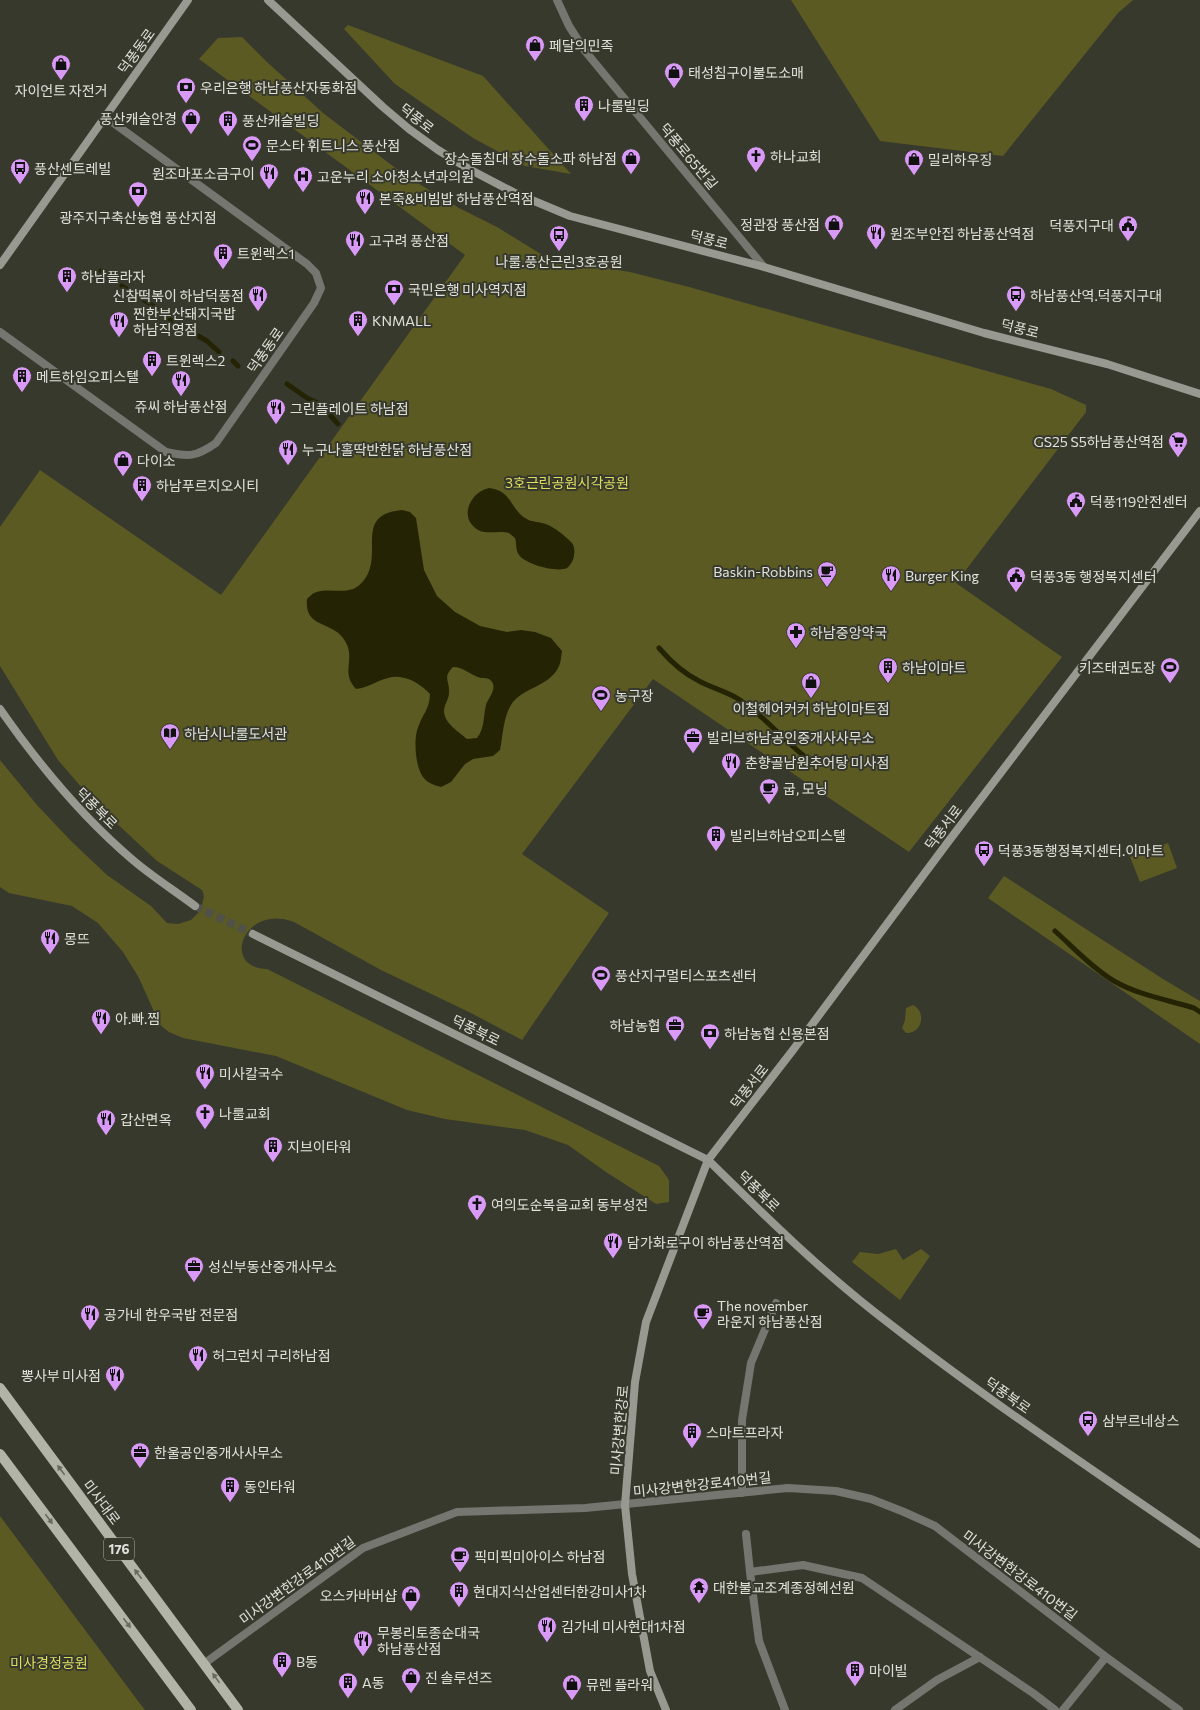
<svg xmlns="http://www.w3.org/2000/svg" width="1200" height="1710" font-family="Commissioner,'Noto Sans KR',sans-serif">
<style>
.green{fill:#5a5a22}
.water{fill:#242405;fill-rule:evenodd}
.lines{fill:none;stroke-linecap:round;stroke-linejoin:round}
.stream{stroke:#242405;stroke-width:5}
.secondary-tunnel{stroke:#515247;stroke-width:8;stroke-dasharray:8 4;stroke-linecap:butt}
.street{stroke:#767671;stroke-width:8}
.secondary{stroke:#989990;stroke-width:8}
.primary{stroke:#b3b4a8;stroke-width:10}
.oneway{fill:#696a5e}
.labels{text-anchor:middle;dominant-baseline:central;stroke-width:4;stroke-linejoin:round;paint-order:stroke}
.shield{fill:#38392d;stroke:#aeafa6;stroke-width:1}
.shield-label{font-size:13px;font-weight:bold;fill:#e0e1da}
.poi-label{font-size:14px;fill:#e0e1da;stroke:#38392d;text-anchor:start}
.street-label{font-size:14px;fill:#e0e1da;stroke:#38392d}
.park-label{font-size:14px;fill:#ddde5e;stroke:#38392d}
</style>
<rect width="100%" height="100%" fill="#38392d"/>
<path class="green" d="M 791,0 L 1133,0 L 1118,13 L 1003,156 L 880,141 Z
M 348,25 L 483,76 L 571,174 L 525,166 L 473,138 L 395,84 L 344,29 Z
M 242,37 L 267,62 L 323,113 L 406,176 L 459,208 L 497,227 L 544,256 L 582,267 L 600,267 L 630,272 L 689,287 L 1051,389 L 1086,405 L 1086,412 L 956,583 L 1062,657 L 909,852 L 653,679 L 522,854 L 609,913 L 522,1040 L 471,1013 L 381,970 L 294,922 C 244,903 220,968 267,969 L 659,1166 L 669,1180 L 669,1202 L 656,1204 L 606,1172 L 568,1145 L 525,1130 L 445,1119 L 407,1110 L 276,1056 L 183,1038 L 169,1032 L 160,1025 L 139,978 L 123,952 L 98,923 L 72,906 L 9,893 L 0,887 L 0,760 L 37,805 L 71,841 L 107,875 L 151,906 L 167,923 L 178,924 L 191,920 L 198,913 L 202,905 L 204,896 L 202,890 L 157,861 L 95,803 L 58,760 L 0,666 L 0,527 L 40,470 L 221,595 L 465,255 L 199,59 L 218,38 Z
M 1168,843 L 1177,868 L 1140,882 L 1130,857 Z
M 1004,876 L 1163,979 L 1200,1001 L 1200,1044 L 988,898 Z
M 913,1005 C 927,1012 922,1034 906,1033 L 902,1028 L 905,1020 L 906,1008 Z
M 896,1249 L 903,1260 L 921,1249 L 930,1256 L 900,1300 L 852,1262 L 860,1252 L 878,1254 Z
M 0,1516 L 138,1701 L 145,1710 L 0,1710 Z"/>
<path class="water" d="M 489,488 C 512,491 509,507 525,518 C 532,523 540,521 548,525 C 555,528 564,535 570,541 C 574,544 575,549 574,555 C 574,559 571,565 567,568 C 557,573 525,564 519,555 C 515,549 517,544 515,538 L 509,533 C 499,530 488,535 478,530 C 458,518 470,492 489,488 Z
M 402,510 L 410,512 L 416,518 L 424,570 L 437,596 L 455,612 L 480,626 L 507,632 L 521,630 L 535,632 L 551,638 L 562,651 C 561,656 561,662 559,666 C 550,687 522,687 511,705 C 503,718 503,736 500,750 L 493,756 L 473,759 L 465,764 L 451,782 L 441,787 C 434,785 427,783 423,777 C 415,766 413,737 419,725 C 424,712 429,710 430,694 C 420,683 403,673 388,678 C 376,681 368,688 356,689 C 339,671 358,658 343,638 C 331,621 304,628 307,599 C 309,597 312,594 314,593 C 327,587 345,595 357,587 C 391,561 348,515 402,510 ZM 453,667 C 464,667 470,675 481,678 C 485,678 490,678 492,682 C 497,690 488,698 486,705 C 483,717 485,728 477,738 L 467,739 C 459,732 444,723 444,711 C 444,705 449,699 449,693 C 450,681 442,678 453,667 Z"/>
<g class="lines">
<path class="stream" d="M 101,271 L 115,280
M 122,286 L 155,307 L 172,321
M 184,328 L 207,341 L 219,352
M 233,361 L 238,366
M 287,384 L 307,398 L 320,404 L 338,424
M 659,648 C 671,662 683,673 699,681 C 712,688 728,692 740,700 C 767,718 786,744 812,762
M 1055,931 C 1074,948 1092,968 1114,981 C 1138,995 1168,1000 1194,1008 L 1200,1012"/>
<path class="secondary-tunnel" d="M 195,906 L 253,934"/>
<path class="street" d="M 557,0 L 569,26 L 585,51 L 764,267
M 0,332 L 166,452 C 189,457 196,457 216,443 L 314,303 L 321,288 L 316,273 L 307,264 L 104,116
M 742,1493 L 742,1420 L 751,1363 L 776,1303
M 746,1534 L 750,1572
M 205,1663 L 363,1548 L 457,1512 L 585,1508 L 788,1488 L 836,1491 L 871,1499 L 904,1512 L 935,1526 L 1106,1657 L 1179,1710
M 785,1710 L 759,1641 L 750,1572 L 803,1565 L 862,1578 L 1033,1693 L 1055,1710
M 895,1710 L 937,1680 L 980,1657
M 1063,1710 L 1106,1657"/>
<path class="secondary" d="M 268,0 L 383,107 L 409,129 L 438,150 L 469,169 L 515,193 L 570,216 L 764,267 L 984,333 L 1107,364 L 1200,394
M 0,265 L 188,0
M 0,709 C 39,765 82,817 134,861 C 153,877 175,891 195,906
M 253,934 L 708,1160 C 766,1217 825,1275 890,1324 C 990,1402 1096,1472 1200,1544
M 666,1710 L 650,1671 L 632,1574 L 625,1505 L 635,1382 L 646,1322 L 708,1160 L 793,1050 L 948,842 L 1200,511"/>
<path class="primary" d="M 0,1388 L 238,1710
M 0,1454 L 191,1710"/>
</g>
<defs><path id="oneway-solid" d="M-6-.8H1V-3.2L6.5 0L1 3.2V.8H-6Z"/></defs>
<g class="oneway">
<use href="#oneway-solid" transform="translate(61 1470) rotate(-127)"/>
<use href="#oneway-solid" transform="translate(49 1519) rotate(53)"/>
<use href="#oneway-solid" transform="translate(138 1574) rotate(-127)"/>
<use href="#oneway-solid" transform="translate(127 1623) rotate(53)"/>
<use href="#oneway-solid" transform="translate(216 1678) rotate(-126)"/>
</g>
<defs>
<g id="shop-pin" transform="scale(1)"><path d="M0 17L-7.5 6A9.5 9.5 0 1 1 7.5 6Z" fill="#d99af7" stroke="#38392d"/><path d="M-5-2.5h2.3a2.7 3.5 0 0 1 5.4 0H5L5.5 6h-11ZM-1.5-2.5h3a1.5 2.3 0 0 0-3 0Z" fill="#111"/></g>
<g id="bank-pin" transform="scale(1)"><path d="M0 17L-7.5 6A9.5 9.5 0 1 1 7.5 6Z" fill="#d99af7" stroke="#38392d"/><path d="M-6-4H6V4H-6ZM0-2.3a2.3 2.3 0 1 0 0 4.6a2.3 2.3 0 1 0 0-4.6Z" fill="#111"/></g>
<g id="building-pin" transform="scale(1)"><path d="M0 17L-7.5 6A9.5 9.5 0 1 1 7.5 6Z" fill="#d99af7" stroke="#38392d"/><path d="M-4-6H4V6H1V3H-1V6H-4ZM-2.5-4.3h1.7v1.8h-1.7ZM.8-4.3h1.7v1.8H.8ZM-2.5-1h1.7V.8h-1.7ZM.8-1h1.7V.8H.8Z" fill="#111"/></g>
<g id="stadium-pin" transform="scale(1)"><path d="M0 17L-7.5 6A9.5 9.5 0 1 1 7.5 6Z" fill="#d99af7" stroke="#38392d"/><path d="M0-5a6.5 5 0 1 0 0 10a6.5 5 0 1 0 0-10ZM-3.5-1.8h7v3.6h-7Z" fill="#111"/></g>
<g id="church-pin" transform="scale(1)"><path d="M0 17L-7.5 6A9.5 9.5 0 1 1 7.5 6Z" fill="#d99af7" stroke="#38392d"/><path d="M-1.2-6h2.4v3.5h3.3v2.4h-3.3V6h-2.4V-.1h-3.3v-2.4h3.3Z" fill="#111"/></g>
<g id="bus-pin" transform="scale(1)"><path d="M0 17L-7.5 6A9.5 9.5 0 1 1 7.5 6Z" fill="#d99af7" stroke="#38392d"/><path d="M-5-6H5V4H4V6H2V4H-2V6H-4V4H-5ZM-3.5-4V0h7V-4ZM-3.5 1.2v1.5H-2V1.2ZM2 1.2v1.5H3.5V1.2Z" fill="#111"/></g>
<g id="restaurant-pin" transform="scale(1)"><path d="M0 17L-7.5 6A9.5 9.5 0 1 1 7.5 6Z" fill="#d99af7" stroke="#38392d"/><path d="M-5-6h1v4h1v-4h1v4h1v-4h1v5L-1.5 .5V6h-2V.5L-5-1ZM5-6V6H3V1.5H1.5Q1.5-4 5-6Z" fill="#111"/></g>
<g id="hospital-pin" transform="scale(1)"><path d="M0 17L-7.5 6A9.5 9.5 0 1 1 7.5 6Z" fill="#d99af7" stroke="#38392d"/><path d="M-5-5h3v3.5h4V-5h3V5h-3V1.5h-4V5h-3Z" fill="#111"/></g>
<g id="civic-pin" transform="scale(1)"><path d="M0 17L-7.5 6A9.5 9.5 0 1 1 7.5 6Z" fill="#d99af7" stroke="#38392d"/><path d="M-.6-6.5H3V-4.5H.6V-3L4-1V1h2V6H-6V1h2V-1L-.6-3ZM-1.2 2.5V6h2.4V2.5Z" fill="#111"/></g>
<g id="supermarket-pin" transform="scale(1)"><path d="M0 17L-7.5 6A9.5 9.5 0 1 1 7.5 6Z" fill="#d99af7" stroke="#38392d"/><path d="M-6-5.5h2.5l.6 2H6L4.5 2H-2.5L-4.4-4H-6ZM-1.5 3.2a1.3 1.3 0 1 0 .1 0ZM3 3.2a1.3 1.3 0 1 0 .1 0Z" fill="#111"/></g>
<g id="cafe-pin" transform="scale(1)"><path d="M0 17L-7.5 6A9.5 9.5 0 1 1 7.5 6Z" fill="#d99af7" stroke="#38392d"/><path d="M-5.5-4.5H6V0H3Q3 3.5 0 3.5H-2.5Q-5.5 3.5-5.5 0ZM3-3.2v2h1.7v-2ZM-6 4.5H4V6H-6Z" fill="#111"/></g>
<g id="pharmacy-pin" transform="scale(1)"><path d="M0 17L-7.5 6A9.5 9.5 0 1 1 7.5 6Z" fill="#d99af7" stroke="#38392d"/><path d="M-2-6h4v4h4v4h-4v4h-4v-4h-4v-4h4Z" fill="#111"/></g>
<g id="library-pin" transform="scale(1)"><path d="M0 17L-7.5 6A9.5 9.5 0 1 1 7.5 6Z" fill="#d99af7" stroke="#38392d"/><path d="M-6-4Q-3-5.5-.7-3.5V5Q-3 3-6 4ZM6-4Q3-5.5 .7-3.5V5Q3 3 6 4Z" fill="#111"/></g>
<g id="office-pin" transform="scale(1)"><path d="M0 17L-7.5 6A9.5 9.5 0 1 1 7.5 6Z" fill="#d99af7" stroke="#38392d"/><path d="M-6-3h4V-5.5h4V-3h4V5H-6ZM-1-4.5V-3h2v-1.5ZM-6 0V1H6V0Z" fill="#111"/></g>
<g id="temple-pin" transform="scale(1)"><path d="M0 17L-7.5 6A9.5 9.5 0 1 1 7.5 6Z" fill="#d99af7" stroke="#38392d"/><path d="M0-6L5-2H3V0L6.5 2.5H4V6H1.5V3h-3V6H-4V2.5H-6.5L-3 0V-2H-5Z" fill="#111"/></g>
</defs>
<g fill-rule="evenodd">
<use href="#shop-pin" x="535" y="45"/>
<use href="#shop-pin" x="61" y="64"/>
<use href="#shop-pin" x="674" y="72"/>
<use href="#bank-pin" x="186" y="87"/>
<use href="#building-pin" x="584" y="105"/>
<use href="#shop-pin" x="191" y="118"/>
<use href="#building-pin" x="228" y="120"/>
<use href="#stadium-pin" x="252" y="145"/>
<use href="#church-pin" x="756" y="156"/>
<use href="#shop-pin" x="631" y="158"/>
<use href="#shop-pin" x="914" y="159"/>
<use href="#bus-pin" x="20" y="168"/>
<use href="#restaurant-pin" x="269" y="173"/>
<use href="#hospital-pin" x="303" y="176"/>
<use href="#bank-pin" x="138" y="191"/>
<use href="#restaurant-pin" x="365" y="198"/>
<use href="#shop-pin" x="834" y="224"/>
<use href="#civic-pin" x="1128" y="225"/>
<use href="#restaurant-pin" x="876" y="233"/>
<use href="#bus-pin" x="559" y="235"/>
<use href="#restaurant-pin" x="355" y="240"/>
<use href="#building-pin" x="223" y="253"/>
<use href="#building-pin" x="67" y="276"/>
<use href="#bank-pin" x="394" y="289"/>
<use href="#restaurant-pin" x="258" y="295"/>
<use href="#bus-pin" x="1016" y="295"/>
<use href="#building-pin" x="358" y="320"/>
<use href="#restaurant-pin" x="119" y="321"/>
<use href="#building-pin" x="152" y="360"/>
<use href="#building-pin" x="22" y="376"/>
<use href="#restaurant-pin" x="181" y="380"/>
<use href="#restaurant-pin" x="276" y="408"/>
<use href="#supermarket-pin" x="1178" y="441"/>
<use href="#restaurant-pin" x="288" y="449"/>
<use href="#shop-pin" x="123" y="460"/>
<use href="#building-pin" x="142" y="485"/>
<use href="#civic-pin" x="1076" y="501"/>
<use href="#cafe-pin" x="827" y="571"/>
<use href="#restaurant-pin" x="891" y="575"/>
<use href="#civic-pin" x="1016" y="576"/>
<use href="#pharmacy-pin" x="796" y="632"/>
<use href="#building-pin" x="888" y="667"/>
<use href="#stadium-pin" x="1170" y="667"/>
<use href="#shop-pin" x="811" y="682"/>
<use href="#stadium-pin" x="601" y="695"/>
<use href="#library-pin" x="170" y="733"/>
<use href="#office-pin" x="693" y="737"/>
<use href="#restaurant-pin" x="731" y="762"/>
<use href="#cafe-pin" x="769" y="788"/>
<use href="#building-pin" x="716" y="835"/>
<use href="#bus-pin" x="984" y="850"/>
<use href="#restaurant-pin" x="50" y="938"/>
<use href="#stadium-pin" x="601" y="975"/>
<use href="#restaurant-pin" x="101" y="1018"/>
<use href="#office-pin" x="675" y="1025"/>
<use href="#bank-pin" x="710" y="1033"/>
<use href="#restaurant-pin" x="205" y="1073"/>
<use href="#church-pin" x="205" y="1113"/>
<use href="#restaurant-pin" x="106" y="1119"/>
<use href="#building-pin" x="273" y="1146"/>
<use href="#church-pin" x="477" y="1204"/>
<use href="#restaurant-pin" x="613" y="1242"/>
<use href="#office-pin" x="194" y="1266"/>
<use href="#cafe-pin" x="703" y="1313"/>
<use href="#restaurant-pin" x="90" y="1314"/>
<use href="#restaurant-pin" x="198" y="1355"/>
<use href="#restaurant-pin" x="115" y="1375"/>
<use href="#bus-pin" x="1088" y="1420"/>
<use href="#building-pin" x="692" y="1432"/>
<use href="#office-pin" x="140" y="1452"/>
<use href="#building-pin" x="230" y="1486"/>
<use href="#cafe-pin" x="460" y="1556"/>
<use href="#temple-pin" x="699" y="1587"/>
<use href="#building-pin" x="459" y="1591"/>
<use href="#shop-pin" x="411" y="1595"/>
<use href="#restaurant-pin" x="547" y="1626"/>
<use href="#restaurant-pin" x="363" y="1640"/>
<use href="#building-pin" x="282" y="1661"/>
<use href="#building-pin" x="855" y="1670"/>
<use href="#shop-pin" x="411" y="1677"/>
<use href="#building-pin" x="348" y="1682"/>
<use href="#shop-pin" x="572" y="1684"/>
</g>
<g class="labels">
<rect class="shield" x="104" y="1538" width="30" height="22" rx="3"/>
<g class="shield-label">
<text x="119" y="1549">176</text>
</g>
<g class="poi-label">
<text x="549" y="45">페달의민족</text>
<text x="688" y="72">태성침구이불도소매</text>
<text x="200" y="87">우리은행 하남풍산자동화점</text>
<text x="61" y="90" text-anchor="middle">자이언트 자전거</text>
<text x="598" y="105">나룰빌딩</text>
<text x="177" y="118" text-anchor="end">풍산캐슬안경</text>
<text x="242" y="120">풍산캐슬빌딩</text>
<text x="266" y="145">문스타 휘트니스 풍산점</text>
<text x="770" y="156">하나교회</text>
<text x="617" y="158" text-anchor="end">장수돌침대 장수돌소파 하남점</text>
<text x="928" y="159">밀리하우징</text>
<text x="34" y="168">풍산센트레빌</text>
<text x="255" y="173" text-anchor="end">원조마포소금구이</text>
<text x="317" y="176">고운누리 소아청소년과의원</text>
<text x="379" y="198">본죽&amp;비빔밥 하남풍산역점</text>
<text x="138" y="217" text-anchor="middle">광주지구축산농협 풍산지점</text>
<text x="820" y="224" text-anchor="end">정관장 풍산점</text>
<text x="1114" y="225" text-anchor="end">덕풍지구대</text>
<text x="890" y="233">원조부안집 하남풍산역점</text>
<text x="369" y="240">고구려 풍산점</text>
<text x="237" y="253">트윈렉스1</text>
<text x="559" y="261" text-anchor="middle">나룰.풍산근린3호공원</text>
<text x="81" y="276">하남플라자</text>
<text x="408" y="289">국민은행 미사역지점</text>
<text x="244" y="295" text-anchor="end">신참떡볶이 하남덕풍점</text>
<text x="1030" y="295">하남풍산역.덕풍지구대</text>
<text x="133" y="313">찐한부산돼지국밥<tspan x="133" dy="16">하남직영점</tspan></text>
<text x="372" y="320">KNMALL</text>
<text x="166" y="360">트윈렉스2</text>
<text x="36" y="376">메트하임오피스텔</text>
<text x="181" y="406" text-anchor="middle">쥬씨 하남풍산점</text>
<text x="290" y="408">그린플레이트 하남점</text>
<text x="1164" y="441" text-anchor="end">GS25 S5하남풍산역점</text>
<text x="302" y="449">누구나홀딱반한닭 하남풍산점</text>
<text x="137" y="460">다이소</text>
<text x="156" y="485">하남푸르지오시티</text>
<text x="1090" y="501">덕풍119안전센터</text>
<text x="813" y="571" text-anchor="end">Baskin-Robbins</text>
<text x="905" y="575">Burger King</text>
<text x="1030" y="576">덕풍3동 행정복지센터</text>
<text x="810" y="632">하남중앙약국</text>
<text x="902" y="667">하남이마트</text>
<text x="1156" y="667" text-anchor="end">키즈태권도장</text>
<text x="615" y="695">농구장</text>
<text x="811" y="708" text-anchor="middle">이철헤어커커 하남이마트점</text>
<text x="184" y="733">하남시나룰도서관</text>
<text x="707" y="737">빌리브하남공인중개사사무소</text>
<text x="745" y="762">춘향골남원추어탕 미사점</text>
<text x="783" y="788">굽, 모닝</text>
<text x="730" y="835">빌리브하남오피스텔</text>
<text x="998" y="850">덕풍3동행정복지센터.이마트</text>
<text x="64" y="938">몽뜨</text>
<text x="615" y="975">풍산지구멀티스포츠센터</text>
<text x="115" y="1018">아.빠.찜</text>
<text x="661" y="1025" text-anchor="end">하남농협</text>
<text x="724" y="1033">하남농협 신용본점</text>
<text x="219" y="1073">미사칼국수</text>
<text x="219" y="1113">나룰교회</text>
<text x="120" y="1119">갑산면옥</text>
<text x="287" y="1146">지브이타워</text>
<text x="491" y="1204">여의도순복음교회 동부성전</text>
<text x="627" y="1242">담가화로구이 하남풍산역점</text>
<text x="208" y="1266">성신부동산중개사무소</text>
<text x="717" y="1305">The november<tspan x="717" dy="16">라운지 하남풍산점</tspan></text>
<text x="104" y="1314">공가네 한우국밥 전문점</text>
<text x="212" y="1355">허그런치 구리하남점</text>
<text x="101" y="1375" text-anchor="end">뽕사부 미사점</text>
<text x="1102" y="1420">삼부르네상스</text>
<text x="706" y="1432">스마트프라자</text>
<text x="154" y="1452">한울공인중개사사무소</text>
<text x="244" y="1486">동인타워</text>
<text x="474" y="1556">픽미픽미아이스 하남점</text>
<text x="713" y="1587">대한불교조계종정혜선원</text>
<text x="473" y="1591">현대지식산업센터한강미사1차</text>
<text x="397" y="1595" text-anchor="end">오스카바버샵</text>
<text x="561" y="1626">김가네 미사현대1차점</text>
<text x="377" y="1632">무봉리토종순대국<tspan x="377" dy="16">하남풍산점</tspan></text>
<text x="296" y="1661">B동</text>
<text x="869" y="1670">마이빌</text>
<text x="425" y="1677">진 솔루션즈</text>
<text x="362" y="1682">A동</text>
<text x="586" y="1684">뮤렌 플라워</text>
</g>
<g class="street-label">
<text transform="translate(136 51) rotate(-54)">덕풍동로</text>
<text transform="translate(417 118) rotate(38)">덕풍로</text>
<text transform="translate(689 156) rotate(50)">덕풍로65번길</text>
<text transform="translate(709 239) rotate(14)">덕풍로</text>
<text transform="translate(1020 328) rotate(14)">덕풍로</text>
<text transform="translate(265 350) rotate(-55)">덕풍동로</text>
<text transform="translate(97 808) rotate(45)">덕풍북로</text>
<text transform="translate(943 827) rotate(-53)">덕풍서로</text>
<text transform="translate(476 1030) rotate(26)">덕풍북로</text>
<text transform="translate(749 1086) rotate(-52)">덕풍서로</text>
<text transform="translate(759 1191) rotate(44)">덕풍북로</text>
<text transform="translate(1008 1395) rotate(35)">덕풍북로</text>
<text transform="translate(619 1430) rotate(-85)">미사강변한강로</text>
<text transform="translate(702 1484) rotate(-6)">미사강변한강로410번길</text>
<text transform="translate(102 1502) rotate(53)">미사대로</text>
<text transform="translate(1020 1575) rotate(37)">미사강변한강로410번길</text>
<text transform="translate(297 1580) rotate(-36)">미사강변한강로410번길</text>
</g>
<g class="park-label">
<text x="567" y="482">3호근린공원시각공원</text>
<text x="49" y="1662">미사경정공원</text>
</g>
</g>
</svg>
